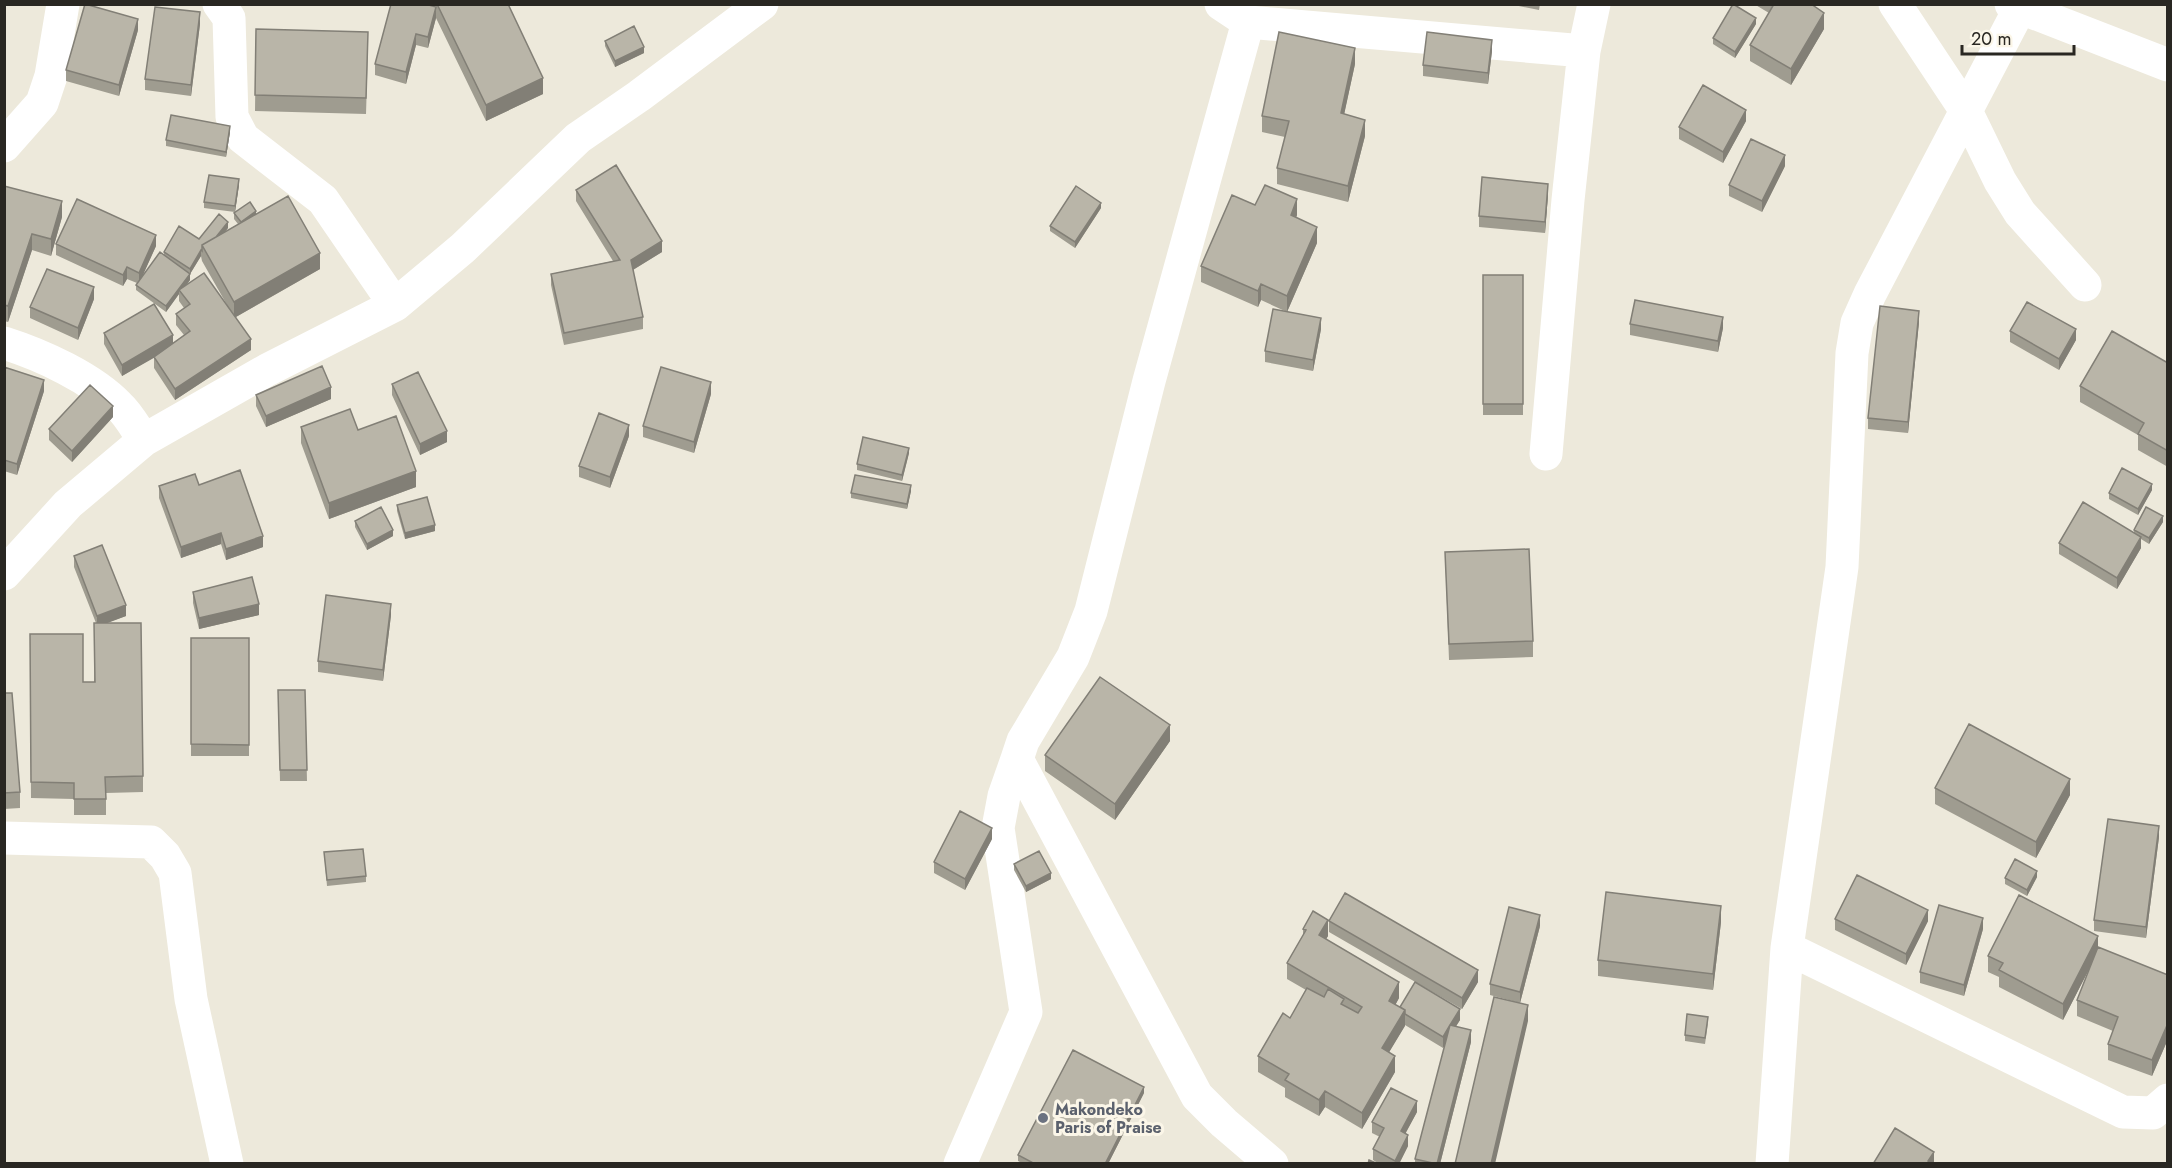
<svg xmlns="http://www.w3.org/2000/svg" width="2172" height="1168" font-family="Jost,sans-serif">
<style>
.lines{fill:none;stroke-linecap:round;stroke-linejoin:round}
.minor{stroke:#fff;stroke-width:33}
.wall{fill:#9f9c90;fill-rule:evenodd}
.shaded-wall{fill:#827f76}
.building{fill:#b9b5a8;stroke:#827f76;stroke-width:1.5}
.worship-dot{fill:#6b7280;stroke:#fbf6e8;stroke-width:2}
.labels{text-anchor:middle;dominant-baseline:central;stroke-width:6;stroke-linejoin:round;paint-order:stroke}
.worship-label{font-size:16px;font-weight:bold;fill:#5b616d;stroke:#fbf6e8;text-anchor:start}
</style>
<rect width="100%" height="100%" fill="#ede9db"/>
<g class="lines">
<path class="minor" d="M 219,4 L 229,18 L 232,117 L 243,138 L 323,200 L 395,305
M 1221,4 L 1248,22 L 1584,51
M 1895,4 L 1966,111 L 2000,181 L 2020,213 L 2085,285
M 2011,4 L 2168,65
M 1248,22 L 1149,381 L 1091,611 L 1073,657 L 1023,741 L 1017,759 L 1197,1096 L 1224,1123 L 1272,1164
M 4,146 L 42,103 L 51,76 L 63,4
M 4,343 C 42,355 92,378 119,406 C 129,415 136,429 144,440
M 1546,454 L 1568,200 L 1584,51 L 1594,4
M 4,574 L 68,504 L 144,440 L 267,370 L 395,305 L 463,248 L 578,138 L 639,96 L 762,4
M 4,838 L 151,842 L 165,856 L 175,873 L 191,999 L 227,1164
M 1787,948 L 2123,1112 L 2153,1113 L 2168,1100
M 960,1164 L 1026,1012 L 998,828 L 1004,796 L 1017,759
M 1772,1164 L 1787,948 L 1842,567 L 1852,353 L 1857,323 L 1870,294 L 2022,4"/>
</g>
<path class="wall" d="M 436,4 L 508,4 L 543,94 L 486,121 L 436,18 L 428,48 L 416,45 L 406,84 L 375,75 L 375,64 L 436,7 Z
M 1509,4 L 1540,4 L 1539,10 Z
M 1754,4 L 1811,4 L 1824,29 L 1791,85 L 1750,61 L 1750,45 L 1769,13 Z
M 200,24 L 191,96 L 145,90 L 145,79 Z
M 1756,24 L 1735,58 L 1713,44 L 1713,38 Z
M 256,29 L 368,48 L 366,114 L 255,111 Z
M 138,30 L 119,96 L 66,81 L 66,70 Z
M 605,41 L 644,53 L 615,67 L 605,46 Z
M 1492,51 L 1488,84 L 1423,76 L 1423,65 Z
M 1355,64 L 1344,114 L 1365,136 L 1348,202 L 1277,184 L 1277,168 L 1285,137 L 1262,132 L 1262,116 Z
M 1746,121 L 1723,163 L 1679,139 L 1679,127 Z
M 230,132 L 226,157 L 166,146 L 166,140 Z
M 1785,166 L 1762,212 L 1729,196 L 1729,185 Z
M 239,185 L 235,212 L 204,208 L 204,202 Z
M 4,186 L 62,217 L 51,256 L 32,250 L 8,322 L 4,321 Z
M 576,190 L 662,252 L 633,270 L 643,317 L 643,329 L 564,345 L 551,285 L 551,274 L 613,261 L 576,201 Z
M 1548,195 L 1545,233 L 1479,227 L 1479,216 Z
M 1255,205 L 1297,215 L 1296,217 L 1317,243 L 1287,312 L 1321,329 L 1313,371 L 1265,362 L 1265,351 L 1287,312 L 1261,300 L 1258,307 L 1201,282 L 1201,266 Z
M 1101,208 L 1075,248 L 1050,231 L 1050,226 Z
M 234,213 L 256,214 L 320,269 L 236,317 L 251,350 L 175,400 L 154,368 L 154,357 L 122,376 L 104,344 L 104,333 L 173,343 L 184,335 L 176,325 L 176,314 L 184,308 L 179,301 L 179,294 L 166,312 L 136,290 L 136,285 L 137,283 L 127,279 L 123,286 L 56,255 L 56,244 L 156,246 L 143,274 L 164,254 L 164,252 L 228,228 L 225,232 L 238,224 L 234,219 ZM 201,256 L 202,261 L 227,305 L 186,286 L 190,280 L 190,274 Z
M 1483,275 L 1523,275 L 1523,415 L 1483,415 Z
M 94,299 L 78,340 L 30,318 L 30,307 Z
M 1919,322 L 1908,433 L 1868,429 L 1868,418 Z
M 1630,324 L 1723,328 L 1718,352 L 1630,335 Z
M 2010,331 L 2076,340 L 2059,370 L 2010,342 Z
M 2168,363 L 2168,467 L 2138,450 L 2138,435 L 2080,402 L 2080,386 Z
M 4,367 L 44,391 L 17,475 L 4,471 Z
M 392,384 L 447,442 L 420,455 L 392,395 Z
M 711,394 L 694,453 L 643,437 L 643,426 Z
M 256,395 L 331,399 L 266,427 L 256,406 Z
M 113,417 L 72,462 L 49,440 L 49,429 Z
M 301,427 L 358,430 L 416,487 L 329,519 L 301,443 Z
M 629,436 L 610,488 L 579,477 L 579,466 Z
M 909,453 L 902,481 L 857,470 L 857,464 Z
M 199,485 L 263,547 L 226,560 L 221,544 L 181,558 L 159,498 L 159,486 Z
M 2152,490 L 2138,515 L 2109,499 L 2109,493 Z
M 911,491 L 907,509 L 851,498 L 851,493 Z
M 397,505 L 435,531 L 405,539 L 397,511 Z
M 355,521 L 393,536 L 367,550 L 355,527 Z
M 2163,522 L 2149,544 L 2141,539 L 2141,548 L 2117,589 L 2059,554 L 2059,543 L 2134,532 L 2134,530 Z
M 1445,552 L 1533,641 L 1533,657 L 1449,660 Z
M 74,556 L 126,616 L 106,623 L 143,776 L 143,792 L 106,793 L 106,815 L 74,815 L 74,799 L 31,798 L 30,634 L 83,682 L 94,682 L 96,623 L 74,567 Z
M 193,592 L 259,615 L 199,629 L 193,603 Z
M 391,615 L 383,681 L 318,672 L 318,661 Z
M 191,638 L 249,638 L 249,756 L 191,756 Z
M 278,690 L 305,690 L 307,781 L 280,781 Z
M 4,693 L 20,792 L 20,808 L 4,809 Z
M 1170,741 L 1115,820 L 1045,771 L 1045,755 Z
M 1935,788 L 2070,795 L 2036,858 L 1935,804 Z
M 2159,837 L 2146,938 L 2094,931 L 2094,920 Z
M 992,839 L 965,890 L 934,873 L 934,862 Z
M 324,852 L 366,876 L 366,882 L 327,886 Z
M 1014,864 L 1051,879 L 1026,892 L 1014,870 Z
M 2037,877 L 2027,896 L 2005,884 L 2005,878 Z
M 1835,919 L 1928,921 L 1906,965 L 1835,930 Z
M 1329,921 L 1478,982 L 1462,1009 L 1329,932 Z
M 1721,922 L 1713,990 L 1598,976 L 1598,960 Z
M 1540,926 L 1520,1003 L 1490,995 L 1490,984 Z
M 1303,929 L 1328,936 L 1326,939 L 1399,998 L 1395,1005 L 1400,1007 L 1460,1020 L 1456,1026 L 1471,1042 L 1440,1164 L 1415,1164 L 1415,1159 L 1445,1045 L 1443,1048 L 1405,1025 L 1389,1052 L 1395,1072 L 1362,1129 L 1325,1107 L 1319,1116 L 1285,1097 L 1285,1088 L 1258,1072 L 1258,1056 L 1290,1018 L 1306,990 L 1287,979 L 1287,963 L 1303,935 Z
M 1983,929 L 1964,996 L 1920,983 L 1920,972 Z
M 2098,949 L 2168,975 L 2168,1039 L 2152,1076 L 2108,1060 L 2108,1044 L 2113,1031 L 2077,1016 L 2077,1000 L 2091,965 L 2063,1020 L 1999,987 L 1999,977 L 1988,972 L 1988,956 Z
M 1708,1023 L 1705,1044 L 1685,1041 L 1685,1035 Z
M 1144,1093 L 1108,1164 L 1024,1164 L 1018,1161 L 1018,1155 Z
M 1417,1112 L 1405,1133 L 1408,1146 L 1399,1164 L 1379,1164 L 1373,1160 L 1373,1149 L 1380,1137 L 1372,1133 L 1372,1122 Z"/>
<path class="shaded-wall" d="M 436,7 L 436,18 L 428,48 L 428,37 Z
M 200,12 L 200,24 L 191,96 L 191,85 Z
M 1824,13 L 1824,29 L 1791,85 L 1791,69 Z
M 1756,18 L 1756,24 L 1735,58 L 1735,52 Z
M 138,19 L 138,30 L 119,96 L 119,85 Z
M 416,34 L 416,45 L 406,84 L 406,72 Z
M 1492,40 L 1492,51 L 1488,84 L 1488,73 Z
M 644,47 L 644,53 L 615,67 L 615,61 Z
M 1355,48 L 1355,64 L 1341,129 L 1341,113 Z
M 543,78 L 543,94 L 486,121 L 486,105 Z
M 1746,110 L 1746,121 L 1723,163 L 1723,152 Z
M 1365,120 L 1365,136 L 1348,202 L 1348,186 Z
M 230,126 L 230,132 L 226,157 L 226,152 Z
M 1785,155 L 1785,166 L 1762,212 L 1762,201 Z
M 239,179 L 239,185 L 235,212 L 235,206 Z
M 1548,184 L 1548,195 L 1545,233 L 1545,222 Z
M 1297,199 L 1297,215 L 1291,231 L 1291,215 Z
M 62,201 L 62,217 L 51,256 L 51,239 Z
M 1101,203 L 1101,208 L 1075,248 L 1075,242 Z
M 256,211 L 256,217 L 241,228 L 241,222 Z
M 228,222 L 228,228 L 207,253 L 205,250 Z
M 1317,227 L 1317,243 L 1287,312 L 1287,296 Z
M 32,234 L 32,250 L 8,322 L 8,306 Z
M 156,235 L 156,246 L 139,284 L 139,273 Z
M 662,241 L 662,252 L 631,271 L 631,260 Z
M 201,250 L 201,256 L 190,274 L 190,269 Z
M 320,253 L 320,269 L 234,318 L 234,302 Z
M 127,267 L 127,279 L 123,286 L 123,275 Z
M 190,274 L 190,280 L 181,292 L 179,290 L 179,294 L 166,312 L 166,306 Z
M 1261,284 L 1261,300 L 1258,307 L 1258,291 Z
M 94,287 L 94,299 L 78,340 L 78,328 Z
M 1919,311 L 1919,322 L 1908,433 L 1908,422 Z
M 1723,317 L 1723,328 L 1718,352 L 1718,341 Z
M 1321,318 L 1321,329 L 1313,371 L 1313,360 Z
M 2076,329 L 2076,340 L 2059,370 L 2059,359 Z
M 173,335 L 173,347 L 122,376 L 122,365 Z
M 251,339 L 251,350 L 175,400 L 175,389 Z
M 44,380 L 44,391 L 17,475 L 17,464 Z
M 711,382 L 711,394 L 694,453 L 694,442 Z
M 331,387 L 331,399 L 266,427 L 266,416 Z
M 113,406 L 113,417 L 72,462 L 72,451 Z
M 629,425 L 629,436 L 610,488 L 610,477 Z
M 447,431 L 447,442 L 420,455 L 420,444 Z
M 909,448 L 909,453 L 902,481 L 902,475 Z
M 416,471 L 416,487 L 329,519 L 329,503 Z
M 2152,484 L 2152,490 L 2138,515 L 2138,509 Z
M 911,485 L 911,491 L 907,509 L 907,504 Z
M 2163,516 L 2163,522 L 2149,544 L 2149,538 Z
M 435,525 L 435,531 L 405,539 L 405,533 Z
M 393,530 L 393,536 L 367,550 L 367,544 Z
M 221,533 L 221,544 L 181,558 L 181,547 Z
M 263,536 L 263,547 L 226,560 L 226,549 Z
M 2141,537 L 2141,548 L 2117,589 L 2117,578 Z
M 259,604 L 259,615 L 199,629 L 199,618 Z
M 391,604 L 391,615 L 383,681 L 383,670 Z
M 126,605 L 126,616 L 97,627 L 97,616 Z
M 1170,725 L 1170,741 L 1115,820 L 1115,804 Z
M 2070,779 L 2070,795 L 2036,858 L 2036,842 Z
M 2159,826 L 2159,837 L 2146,938 L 2146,927 Z
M 992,828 L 992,839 L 965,890 L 965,879 Z
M 2037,871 L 2037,877 L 2027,896 L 2027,890 Z
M 1051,873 L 1051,879 L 1026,892 L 1026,886 Z
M 1721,906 L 1721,922 L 1713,990 L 1713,974 Z
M 1928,910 L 1928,921 L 1906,965 L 1906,954 Z
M 1540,915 L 1540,926 L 1520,1003 L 1520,992 Z
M 1983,918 L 1983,929 L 1964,996 L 1964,985 Z
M 1328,920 L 1328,936 L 1319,951 L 1319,935 Z
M 2098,936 L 2098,952 L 2063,1020 L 2063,1004 Z
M 1478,970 L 1478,982 L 1462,1009 L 1462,998 Z
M 1399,982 L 1399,998 L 1389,1017 L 1389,1001 Z
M 1528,1005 L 1528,1021 L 1495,1164 L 1491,1164 Z
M 1460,1009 L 1460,1020 L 1450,1036 L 1450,1025 Z
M 1405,1010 L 1405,1026 L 1382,1064 L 1382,1048 Z
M 2168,1023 L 2168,1039 L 2152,1076 L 2152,1060 Z
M 1450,1025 L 1450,1036 L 1443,1048 L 1443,1037 Z
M 1471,1030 L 1471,1042 L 1440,1164 L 1437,1164 Z
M 1395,1056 L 1395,1072 L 1362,1129 L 1362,1113 Z
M 1144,1087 L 1144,1093 L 1108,1164 L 1105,1164 Z
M 1325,1091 L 1325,1107 L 1319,1116 L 1319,1100 Z
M 1417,1101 L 1417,1112 L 1401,1142 L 1401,1131 Z
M 1408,1135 L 1408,1146 L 1399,1164 L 1395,1164 L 1395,1161 Z
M 1934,1152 L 1934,1163 L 1928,1164 L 1928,1161 Z"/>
<path class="building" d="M 85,4 L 138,19 L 119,85 L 66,70 Z
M 391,4 L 425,4 L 436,7 L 428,37 L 416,34 L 406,72 L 375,64 Z
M 437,4 L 508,4 L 543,78 L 486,105 Z
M 1733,4 L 1756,18 L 1735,52 L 1713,38 Z
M 1774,4 L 1811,4 L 1824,13 L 1791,69 L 1750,45 Z
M 155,7 L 200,12 L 191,85 L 145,79 Z
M 634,26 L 644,47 L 615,61 L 605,41 Z
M 256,29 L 368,32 L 366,98 L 255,95 Z
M 1279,32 L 1355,48 L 1341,113 L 1365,120 L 1348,186 L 1277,168 L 1289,121 L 1262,116 Z
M 1427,32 L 1492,40 L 1488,73 L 1423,65 Z
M 1703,85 L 1746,110 L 1723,152 L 1679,127 Z
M 171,115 L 230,126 L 226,152 L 166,140 Z
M 1751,139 L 1785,155 L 1762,201 L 1729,185 Z
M 616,165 L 662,241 L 631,260 L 643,317 L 564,333 L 551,274 L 620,260 L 576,190 Z
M 209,175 L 239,179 L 235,206 L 204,202 Z
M 1482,177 L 1548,184 L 1545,222 L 1479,216 Z
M 1265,185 L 1297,199 L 1291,215 L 1317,227 L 1287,296 L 1261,284 L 1258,291 L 1201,266 L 1232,195 L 1255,205 Z
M 4,186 L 62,201 L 51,239 L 32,234 L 8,306 L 4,305 Z
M 1076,186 L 1101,203 L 1075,242 L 1050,226 Z
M 288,196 L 320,253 L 234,302 L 202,245 Z
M 77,199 L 156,235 L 139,273 L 127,267 L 123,275 L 56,244 Z
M 250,202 L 256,211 L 241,222 L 234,213 Z
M 219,214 L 228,222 L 216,237 L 202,245 L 202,251 L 201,250 L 190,269 L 164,252 L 179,226 L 199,239 Z
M 160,252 L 190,274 L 166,306 L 136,285 Z
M 47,269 L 94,287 L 78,328 L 30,307 Z
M 204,273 L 251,339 L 175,389 L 154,357 L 190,331 L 176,314 L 190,304 L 179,290 Z
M 1483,275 L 1523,275 L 1523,404 L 1483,404 Z
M 1635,300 L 1723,317 L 1718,341 L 1630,324 Z
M 2027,302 L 2076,329 L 2059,359 L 2010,331 Z
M 154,304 L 173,335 L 122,365 L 104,333 Z
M 1880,306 L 1919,311 L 1908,422 L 1868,418 Z
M 1273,309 L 1321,318 L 1313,360 L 1265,351 Z
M 2112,331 L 2168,363 L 2168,451 L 2138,434 L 2144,423 L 2080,386 Z
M 322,366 L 331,387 L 266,416 L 256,395 Z
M 4,367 L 44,380 L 17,464 L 4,460 Z
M 661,367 L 711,382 L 694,442 L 643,426 Z
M 418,372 L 447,431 L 420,444 L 392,384 Z
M 90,385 L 113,406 L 72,451 L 49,429 Z
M 350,409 L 358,430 L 396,416 L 416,471 L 329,503 L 301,427 Z
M 599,413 L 629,425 L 610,477 L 579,466 Z
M 863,437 L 909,448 L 902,475 L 857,464 Z
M 2122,468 L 2152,484 L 2138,509 L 2109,493 Z
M 240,470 L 263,536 L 226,549 L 221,533 L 181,547 L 159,486 L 195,474 L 199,485 Z
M 855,475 L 911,485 L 907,504 L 851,493 Z
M 427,497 L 435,525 L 405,533 L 397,505 Z
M 2083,502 L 2141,537 L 2117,578 L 2059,543 Z
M 381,507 L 393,530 L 367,544 L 355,521 Z
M 2146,507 L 2163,516 L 2149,538 L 2134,530 Z
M 102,545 L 126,605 L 97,616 L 74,556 Z
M 1529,549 L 1533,641 L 1449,644 L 1445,552 Z
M 252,577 L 259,604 L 199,618 L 193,592 Z
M 326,595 L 391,604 L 383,670 L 318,661 Z
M 94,623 L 141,623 L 143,776 L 105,777 L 106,799 L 74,799 L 74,783 L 31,782 L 30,634 L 83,634 L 83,682 L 95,682 Z
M 191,638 L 249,638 L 249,745 L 191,744 Z
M 1100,677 L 1170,725 L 1115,804 L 1045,755 Z
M 278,690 L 305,690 L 307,770 L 280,770 Z
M 4,693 L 12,693 L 20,792 L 4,793 Z
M 1969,724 L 2070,779 L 2036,842 L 1935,788 Z
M 960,811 L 992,828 L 965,879 L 934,862 Z
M 2108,819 L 2159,826 L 2146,927 L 2094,920 Z
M 363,849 L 366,876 L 327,880 L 324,852 Z
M 1039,851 L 1051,873 L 1026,886 L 1014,864 Z
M 2015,859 L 2037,871 L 2027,890 L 2005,878 Z
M 1857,875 L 1928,910 L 1906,954 L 1835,919 Z
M 1606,892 L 1721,906 L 1713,974 L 1598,960 Z
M 1345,893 L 1478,970 L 1462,998 L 1329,921 Z
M 2019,895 L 2098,936 L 2063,1004 L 1999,970 L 2003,963 L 1988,956 Z
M 1939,905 L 1983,918 L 1964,985 L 1920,972 Z
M 1509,907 L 1540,915 L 1520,992 L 1490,984 Z
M 1313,911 L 1328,920 L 1319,935 L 1399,982 L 1389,1001 L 1405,1010 L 1382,1048 L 1395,1056 L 1362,1113 L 1325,1091 L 1319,1100 L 1285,1080 L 1289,1074 L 1258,1056 L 1283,1013 L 1290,1018 L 1307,988 L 1324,997 L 1328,989 L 1344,999 L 1341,1004 L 1358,1013 L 1362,1007 L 1287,963 L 1306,930 L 1303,929 Z
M 2098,947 L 2168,975 L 2168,1023 L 2152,1060 L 2108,1044 L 2118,1017 L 2077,1000 Z
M 1415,982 L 1460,1009 L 1450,1025 L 1471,1030 L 1437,1164 L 1415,1159 L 1450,1025 L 1443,1037 L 1405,1014 L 1405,1010 L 1400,1007 Z
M 1494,997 L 1528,1005 L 1491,1164 L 1455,1164 Z
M 1687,1014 L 1708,1017 L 1705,1038 L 1685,1035 Z
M 1073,1050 L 1144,1087 L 1105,1164 L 1035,1164 L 1018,1155 Z
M 1391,1088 L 1417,1101 L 1401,1131 L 1408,1135 L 1395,1161 L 1373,1149 L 1384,1128 L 1372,1122 Z
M 1895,1128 L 1934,1152 L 1928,1161 L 1932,1164 L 1873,1164 Z
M 1369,1160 L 1378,1164 L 1368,1164 Z"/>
<circle class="worship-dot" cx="1043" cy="1118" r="6"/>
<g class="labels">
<g class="worship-label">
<text x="1055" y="1109">Makondeko<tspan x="1055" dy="18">Paris of Praise</tspan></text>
</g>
</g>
<rect width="2172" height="1168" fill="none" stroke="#292722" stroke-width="12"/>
<path d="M1962 45v9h112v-9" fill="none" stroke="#292722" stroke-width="3"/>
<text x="1971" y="45" font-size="18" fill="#292722" stroke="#fbf6e8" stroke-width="4.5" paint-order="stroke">20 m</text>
</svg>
